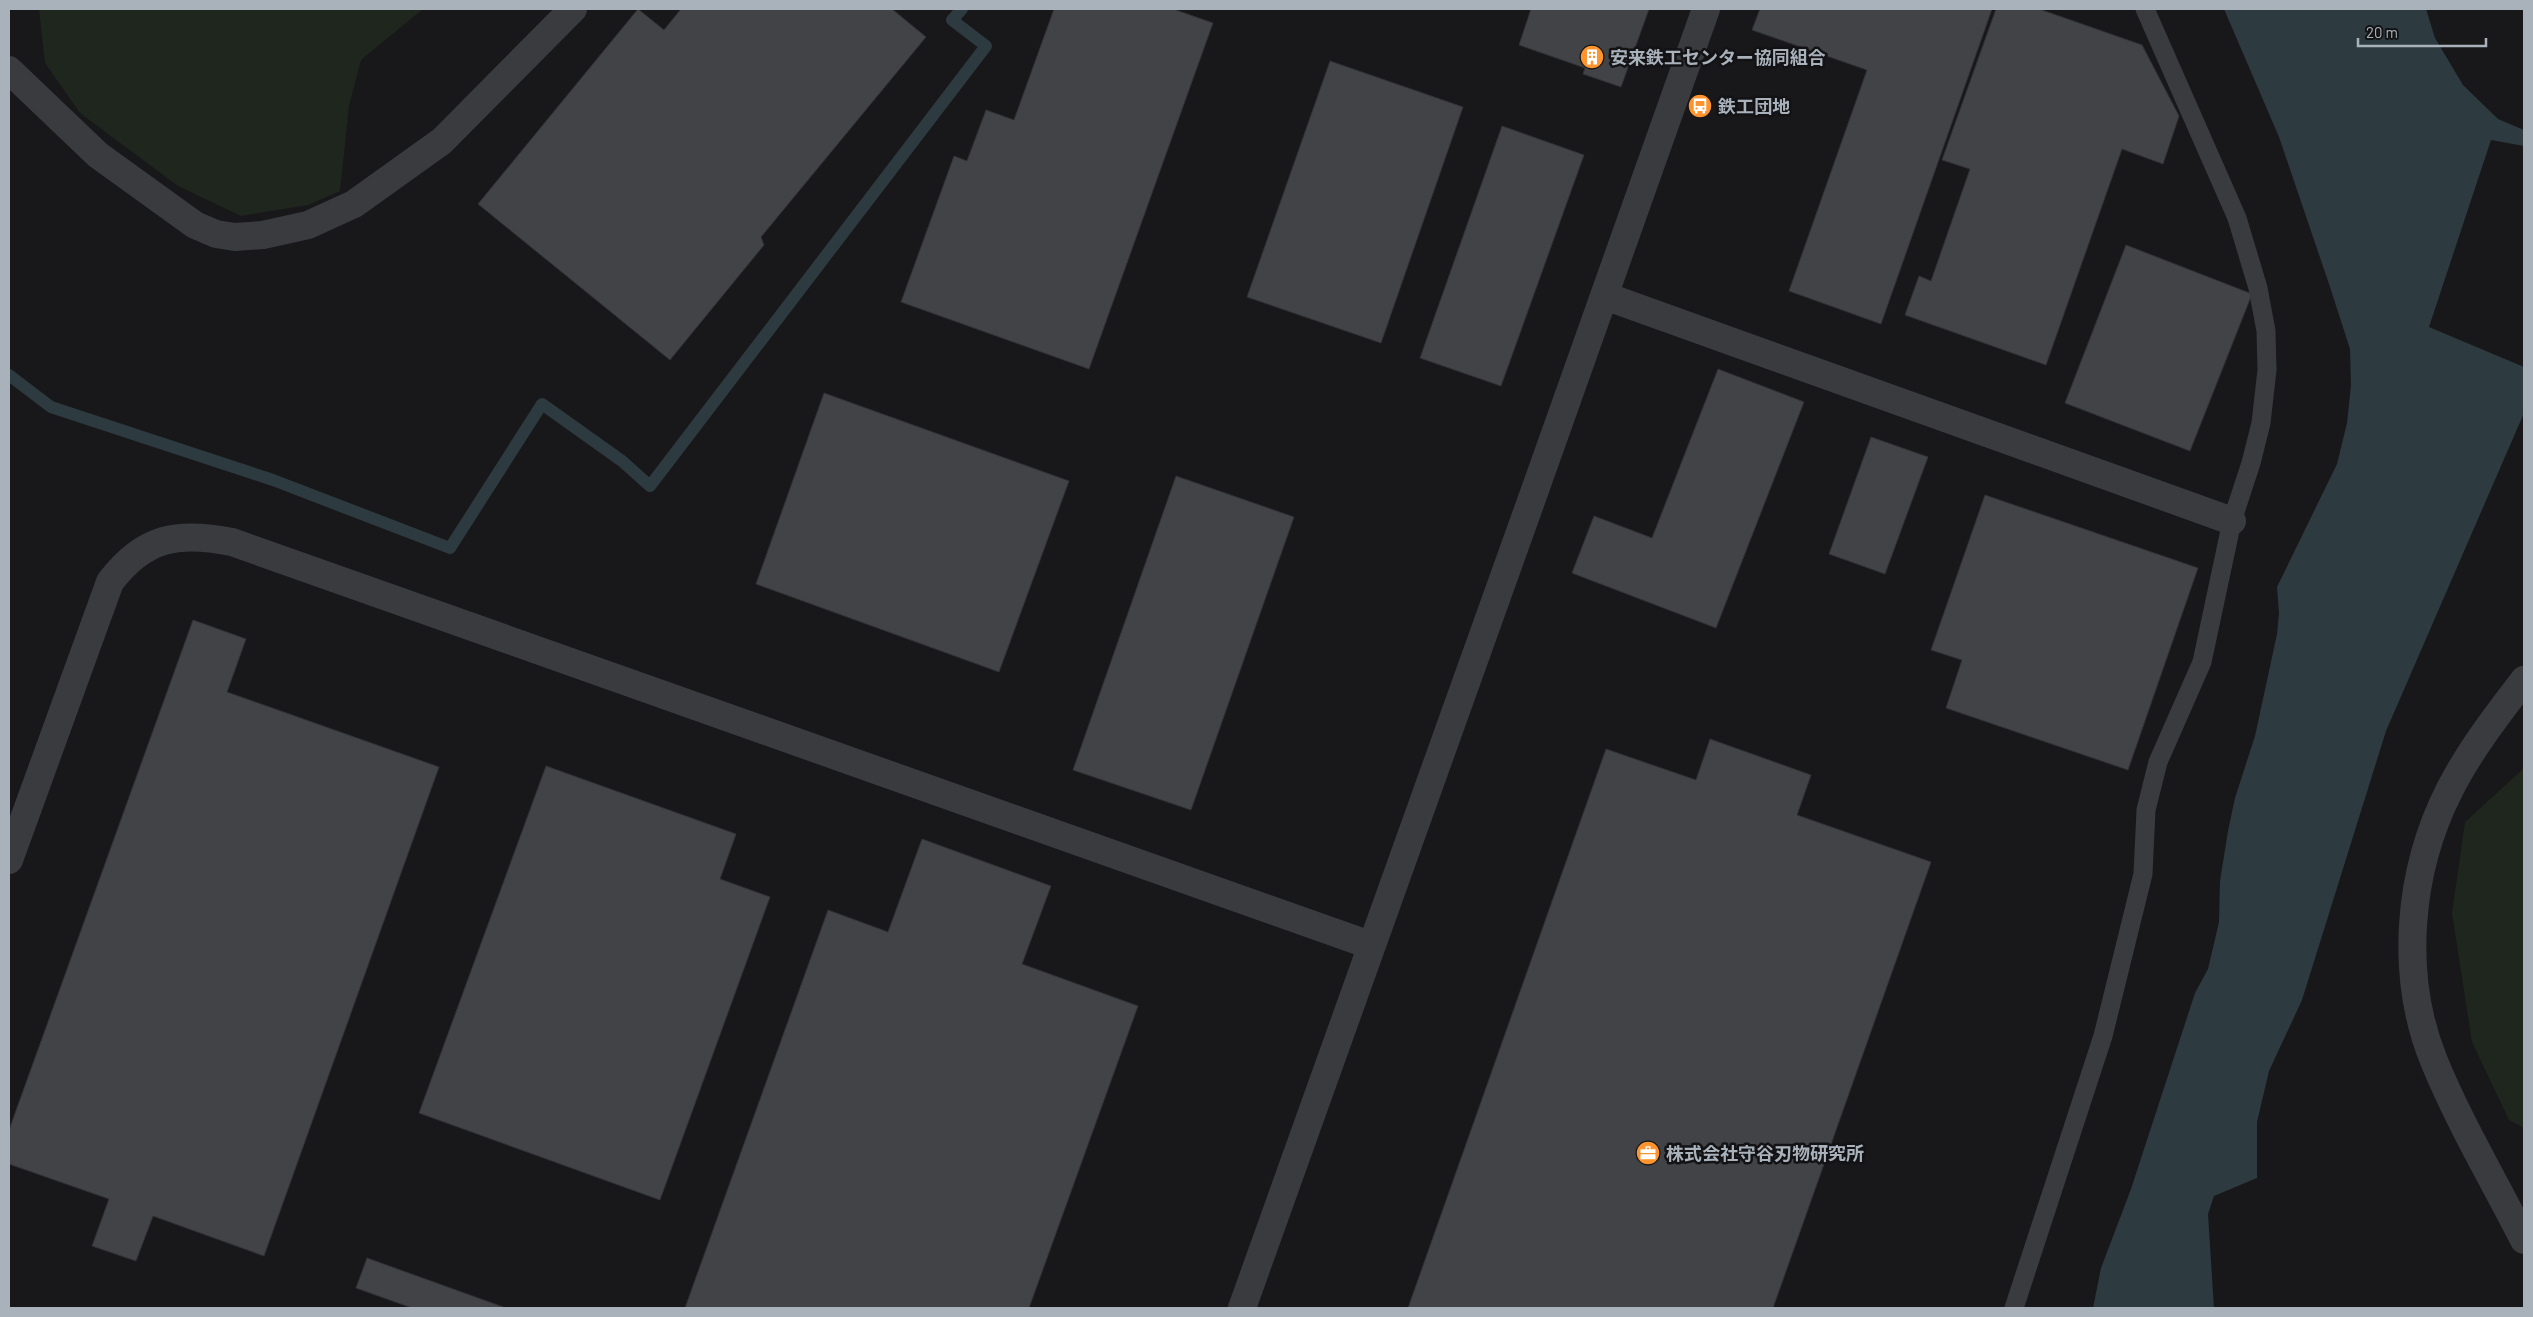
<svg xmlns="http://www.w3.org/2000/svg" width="2533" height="1317" font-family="Barlow,'Noto Sans JP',sans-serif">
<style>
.green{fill:#1e261d}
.water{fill:#2d3a3f}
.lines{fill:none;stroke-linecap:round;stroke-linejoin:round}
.stream{stroke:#2d3a3f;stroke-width:12}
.building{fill:#424347;stroke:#323236}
.service{stroke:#393b3f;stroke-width:19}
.minor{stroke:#393b3f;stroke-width:28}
.tertiary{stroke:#393b3f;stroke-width:28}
.labels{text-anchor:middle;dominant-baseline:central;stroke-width:5;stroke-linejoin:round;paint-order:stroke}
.poi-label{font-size:18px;font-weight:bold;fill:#a9b2bb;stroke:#131315;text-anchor:start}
</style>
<rect width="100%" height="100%" fill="#18181a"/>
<path class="green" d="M 39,9 L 423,9 L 361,60 L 349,106 L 340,191 L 308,205 L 241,216 L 178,186 L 80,113 L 45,63 Z
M 2524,768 L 2524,1128 L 2509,1120 L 2472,1042 L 2452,913 L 2465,822 Z"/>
<path class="water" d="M 2224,9 L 2426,9 L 2435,38 L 2463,85 L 2498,119 L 2524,130 L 2524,146 L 2491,140 L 2429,327 L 2524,367 L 2524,413 L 2386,731 L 2302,1000 L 2269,1071 L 2257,1122 L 2257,1178 L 2214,1196 L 2208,1214 L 2214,1308 L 2093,1308 L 2101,1268 L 2131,1189 L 2195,993 L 2208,969 L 2219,922 L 2220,881 L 2228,831 L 2235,798 L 2255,736 L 2277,634 L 2279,613 L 2277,587 L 2337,464 L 2347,423 L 2351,385 L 2350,349 L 2329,284 L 2279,137 Z"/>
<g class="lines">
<path class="stream" d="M 9,375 L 51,407 L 273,480 L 450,548 L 542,404 L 622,461 L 650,486 L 986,46 L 952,20 L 962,9"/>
</g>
<path class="building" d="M 638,9 L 664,30 L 681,9 L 892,9 L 926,37 L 761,237 L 764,245 L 670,360 L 478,204 Z
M 1054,9 L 1173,9 L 1213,23 L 1089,369 L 901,302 L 954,156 L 967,161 L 986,110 L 1014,120 Z
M 1531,9 L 1649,9 L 1621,87 L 1583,74 L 1585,68 L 1519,45 Z
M 1760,9 L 1992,9 L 1881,324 L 1789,291 L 1867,70 L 1752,30 Z
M 1996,9 L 2039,9 L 2142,45 L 2179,116 L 2163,164 L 2122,149 L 2046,365 L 1905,315 L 1919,276 L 1931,281 L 1970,169 L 1942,160 Z
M 1330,61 L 1463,107 L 1381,343 L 1247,297 Z
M 1502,126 L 1584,155 L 1501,386 L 1420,358 Z
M 2126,245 L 2252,294 L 2190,451 L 2065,403 Z
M 1718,369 L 1804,402 L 1716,628 L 1572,573 L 1594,516 L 1652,538 Z
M 824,393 L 1069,481 L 999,672 L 756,584 Z
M 1871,437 L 1928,457 L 1885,574 L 1829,554 Z
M 1176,476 L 1294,517 L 1191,810 L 1073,770 Z
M 1985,495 L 2198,568 L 2128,770 L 1946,708 L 1962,660 L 1931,650 Z
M 193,620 L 246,639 L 227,692 L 439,767 L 264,1256 L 153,1216 L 136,1261 L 92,1246 L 109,1199 L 9,1164 L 9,1130 Z
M 1710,739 L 1811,775 L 1797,815 L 1931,862 L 1773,1308 L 1408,1308 L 1606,749 L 1696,780 Z
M 546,766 L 736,834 L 720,879 L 770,897 L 660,1200 L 419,1113 Z
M 922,839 L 1051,886 L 1022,964 L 1138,1006 L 1029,1308 L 685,1308 L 828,910 L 888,932 Z
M 367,1258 L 506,1308 L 412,1308 L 356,1288 Z"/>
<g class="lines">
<path class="service" d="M 2014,1308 L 2103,1036 L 2143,874 L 2146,810 L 2158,762 L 2202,662 L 2232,521 L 2251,463 L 2261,423 L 2267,370 L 2266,331 L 2258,288 L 2237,218 L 2145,9"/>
<path class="minor" d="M 9,70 L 98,155 L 195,225 L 216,234 L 235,237 L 263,235 L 308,225 L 354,204 L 442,141 L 573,9
M 2524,680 C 2497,715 2470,750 2450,789 C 2408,871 2399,975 2434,1061 C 2459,1122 2494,1181 2524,1240"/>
<path class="tertiary" d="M 1605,296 L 2232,521
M 9,860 L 110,582 C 144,537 178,531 232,542 L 1370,945
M 1242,1308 C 1395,874 1554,443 1706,9"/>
</g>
<defs>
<g id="building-disc" transform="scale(1.25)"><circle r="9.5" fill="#fd942d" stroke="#131315"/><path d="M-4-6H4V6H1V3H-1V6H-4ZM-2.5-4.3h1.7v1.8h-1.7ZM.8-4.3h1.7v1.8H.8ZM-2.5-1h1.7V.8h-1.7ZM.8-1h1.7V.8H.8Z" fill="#fff"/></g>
<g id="bus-disc" transform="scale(1.25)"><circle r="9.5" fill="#fd942d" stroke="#131315"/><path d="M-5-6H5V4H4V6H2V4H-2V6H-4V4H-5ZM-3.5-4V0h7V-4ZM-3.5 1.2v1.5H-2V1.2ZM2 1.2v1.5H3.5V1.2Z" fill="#fff"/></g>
<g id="office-disc" transform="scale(1.25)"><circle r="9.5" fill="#fd942d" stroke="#131315"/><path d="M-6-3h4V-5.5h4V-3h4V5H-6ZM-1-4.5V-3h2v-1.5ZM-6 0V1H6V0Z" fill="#fff"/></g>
</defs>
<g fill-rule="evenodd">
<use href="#building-disc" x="1592" y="57"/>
<use href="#bus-disc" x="1700" y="106"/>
<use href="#office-disc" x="1648" y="1153"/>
</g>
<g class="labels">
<g class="poi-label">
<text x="1610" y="57">安来鉄工センター協同組合</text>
<text x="1718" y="106">鉄工団地</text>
<text x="1666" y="1153">株式会社守谷刃物研究所</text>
</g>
</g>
<rect width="2533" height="1317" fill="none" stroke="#a9b2bb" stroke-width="20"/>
<path d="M2358 38v8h128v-8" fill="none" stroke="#a9b2bb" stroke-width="2.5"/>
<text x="2366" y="38" font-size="15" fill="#a9b2bb" stroke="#131315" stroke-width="4" paint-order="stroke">20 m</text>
</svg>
